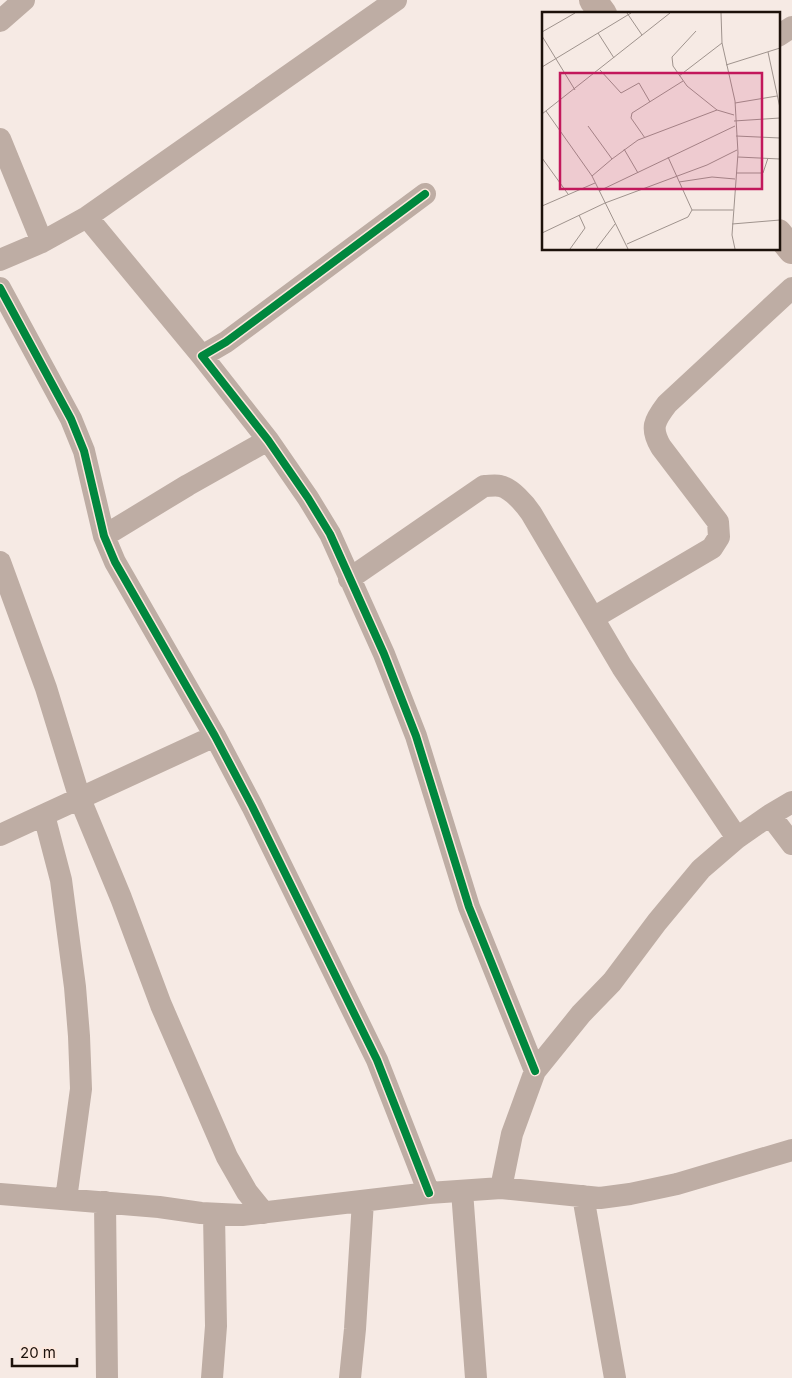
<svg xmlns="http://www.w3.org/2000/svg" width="792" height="1378" font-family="Inter,sans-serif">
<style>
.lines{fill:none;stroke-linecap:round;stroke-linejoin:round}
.street{stroke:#beada4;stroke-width:22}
.secondary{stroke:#beaba1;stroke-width:28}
.cycleway-casing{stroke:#fde8dd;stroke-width:11}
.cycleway{stroke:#00873e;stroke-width:8}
.inset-road{fill:none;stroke:#9f938d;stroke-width:1}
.view{fill:#c2185b;fill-opacity:0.15;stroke:#c2185b;stroke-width:2.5}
.inset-edge{fill:none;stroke:#1c110a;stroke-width:2.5}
</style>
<rect width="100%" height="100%" fill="#f6eae4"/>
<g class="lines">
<path class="street" d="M 0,21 L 24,0
M 778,36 L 792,27
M 0,139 L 42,242
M 425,194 L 226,342 L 202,356 L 268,440 L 308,498 L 330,534 L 384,654 L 416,736 L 469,907 L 535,1071
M 87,217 L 202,356
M 0,260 L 42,242 L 87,217 L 396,0
M 0,288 L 71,419 L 84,451 L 104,536 L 115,562 L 215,736 L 252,806 L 377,1060 L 429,1193
M 104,536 L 188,485 L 268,440
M 0,562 L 46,688 L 80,799 L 121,898 L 161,1005 L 227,1157 L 247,1192 L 264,1213
M 349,579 L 484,486 C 489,486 496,485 500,486 C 511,488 525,504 531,513 L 622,667 L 737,838
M 593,618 L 712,548 L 719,537 L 718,522 L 661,447 C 650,428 654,421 667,404 L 792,288
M 44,815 L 61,880 L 75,987 L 79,1036 L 81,1089 L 66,1199
M 770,815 L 792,844
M 0,835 L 215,736
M 501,1188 L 512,1134 L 535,1071 L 581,1014 L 612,982 L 657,922 L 701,869 L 737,838 L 770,815 L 792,802
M 462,1191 L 476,1378
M 0,1194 L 159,1207 L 201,1213 L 242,1215 L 429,1193 L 501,1188 L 600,1198 L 630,1194 L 677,1184 L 792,1150
M 583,1196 L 615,1378
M 105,1202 L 107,1378
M 212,1378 L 216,1326 L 214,1214
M 350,1378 L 355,1329 L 363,1201"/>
<path class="secondary" d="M 593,0 L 603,14
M 778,233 L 792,250"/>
<g class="cycleway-casing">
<path id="cycleway" d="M 425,194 L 226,342 L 202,356 L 268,440 L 308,498 L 330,534 L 384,654 L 416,736 L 469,907 L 535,1071
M 0,288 L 71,419 L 84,451 L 104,536 L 115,562 L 215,736 L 252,806 L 377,1060 L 429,1193"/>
</g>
<use href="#cycleway" class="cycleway"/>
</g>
<g transform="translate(542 12)">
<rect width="238" height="238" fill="#f6eae4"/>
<path class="inset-road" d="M 85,1 L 100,23M 179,1 L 180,31 L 193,89 L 196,141 L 190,223 L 193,237M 154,19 L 130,45 L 131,54 L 145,74 L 175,98 L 192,103M 0,20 L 33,1M 56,21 L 72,46M 0,24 L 33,78M 226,40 L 238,96M 184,53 L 238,36M 0,55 L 89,1M 58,58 L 79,81 L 97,71 L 108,90M 137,64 L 180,31M 193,91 L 235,84M 4,99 L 50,164 L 86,237M 0,102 L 128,1M 192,109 L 238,106M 46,114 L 70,147 L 96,128 L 175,98M 194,124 L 238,126M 103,126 L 89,106 L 90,101 L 141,69M 82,137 L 96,161M 126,145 L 150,198M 196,145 L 238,147M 0,146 L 26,182M 194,161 L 221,161 L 226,146M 50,164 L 70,147M 137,170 L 170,165 L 193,167M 57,179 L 193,114M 0,194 L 53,171M 150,198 L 191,198M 190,212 L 238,208M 0,221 L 63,191 L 165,153 L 195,138M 85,232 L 146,205 L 150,198M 28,237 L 43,216 L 37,203M 54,237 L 73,212"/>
<path class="view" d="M 18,61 L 220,61 L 220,177 L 18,177 Z"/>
<rect width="238" height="238" class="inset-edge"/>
</g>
<path d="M12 1358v8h65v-8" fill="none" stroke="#1c110a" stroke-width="2.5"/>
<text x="20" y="1358" font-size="15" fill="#1c110a" stroke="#fde8dd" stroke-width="4" paint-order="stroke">20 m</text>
</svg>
